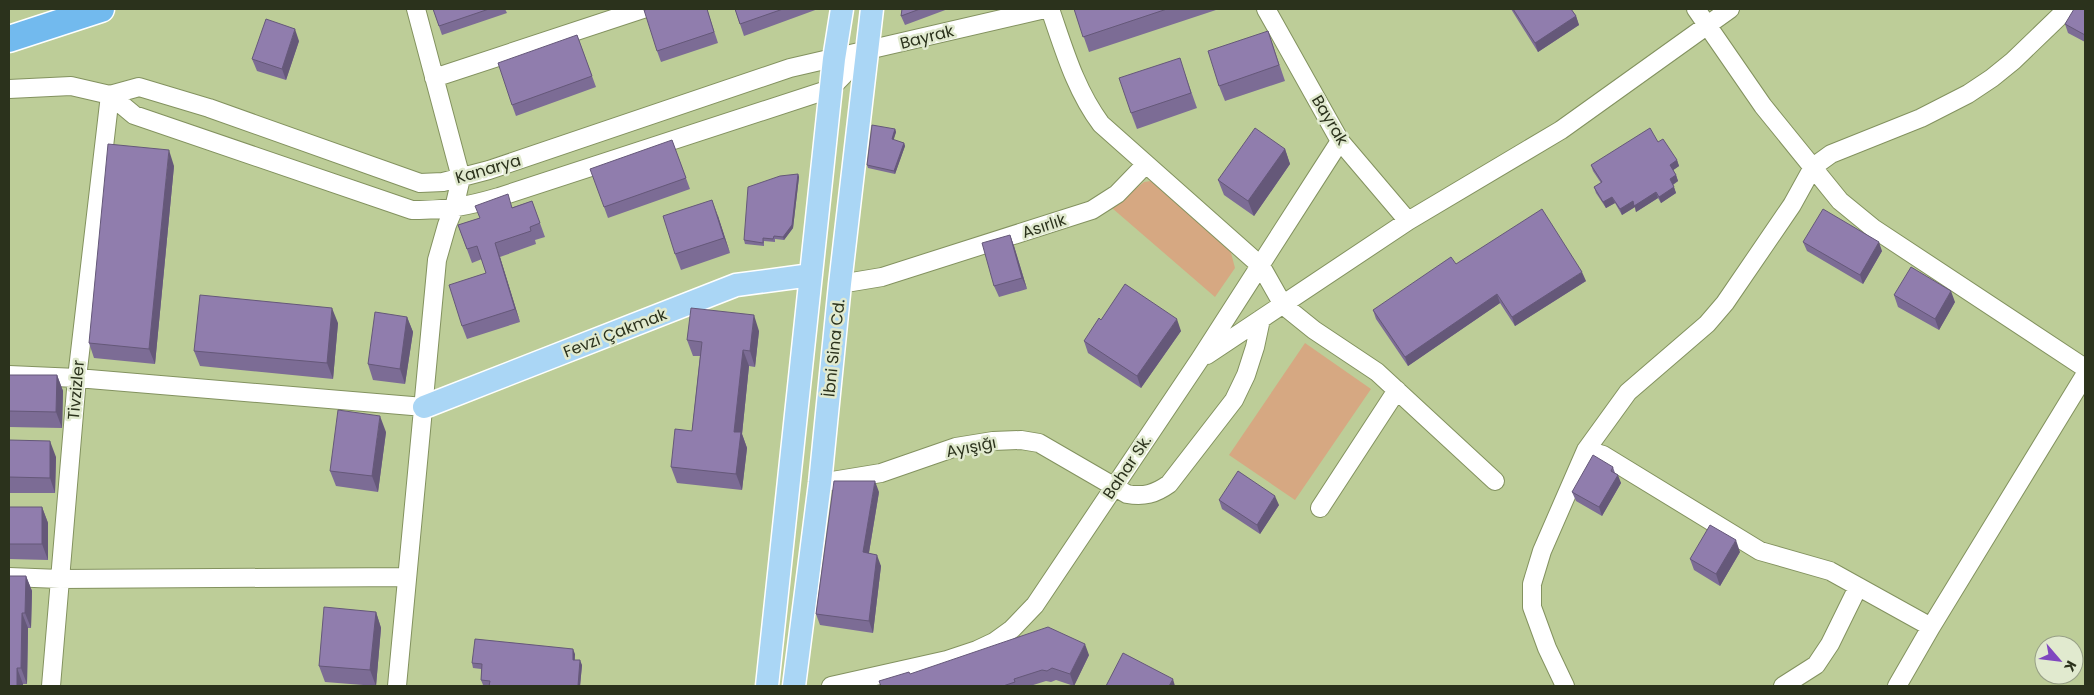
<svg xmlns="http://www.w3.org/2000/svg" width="2094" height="695" font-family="Poppins,sans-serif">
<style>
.green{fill:#d6a882}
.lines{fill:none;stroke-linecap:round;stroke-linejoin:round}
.minor-casing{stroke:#83925f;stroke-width:20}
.major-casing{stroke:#fff;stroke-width:25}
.highway-casing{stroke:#fff;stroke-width:29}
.minor{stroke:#fff;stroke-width:18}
.major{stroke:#aad6f5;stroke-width:22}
.highway{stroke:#72baee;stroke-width:26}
.wall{fill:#7c6c95}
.shaded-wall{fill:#655879}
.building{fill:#907dad;stroke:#655879}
.labels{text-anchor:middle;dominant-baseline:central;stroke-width:5;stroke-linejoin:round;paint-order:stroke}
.street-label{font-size:16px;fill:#2b321c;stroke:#e1eacf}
</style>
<rect width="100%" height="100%" fill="#bdcd98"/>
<path class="green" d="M 1151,181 L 1155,182 L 1230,249 L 1235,268 L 1215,297 L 1112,208 L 1144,182 Z
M 1305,343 L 1371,389 L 1295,500 L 1229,455 Z"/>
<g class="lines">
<g class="minor-casing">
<path id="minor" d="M 1050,9 C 1064,49 1075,89 1101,124 L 1261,266 L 1283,305 L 1314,330 L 1377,372 L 1495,481
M 1266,9 L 1340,141 L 1408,221
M 1696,9 L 1763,106 L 1840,201 L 1873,228 L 2085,368
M 434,78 L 643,9
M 9,89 L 71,86 L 110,95 L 134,115 L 412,210 C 443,211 468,206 499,197 L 830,89 L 867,51
M 110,95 L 139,87 L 209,108 L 420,183 L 443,182 L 489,170 L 790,68 L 1045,9
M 840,284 L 882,277 L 1092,210 L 1117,194 L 1146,164
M 1207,355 L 1408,221 L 1561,130 L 1730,9
M 9,375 L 77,378 L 424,407
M 1586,450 L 1603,455 L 1760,551 L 1830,571 L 1931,627
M 820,483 L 881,473 L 956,447 L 993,441 L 1021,440 L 1039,443 L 1127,494 C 1144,497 1155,494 1169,484 L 1234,400 L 1246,375 L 1255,347 L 1261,319
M 1320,508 L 1397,390
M 9,577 L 60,579 L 407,577
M 51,686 L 77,378 L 110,95
M 397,686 L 437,260 L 447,225 L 454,208 L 461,178 L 416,9
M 831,686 L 947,660 L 977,650 L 994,642 L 1012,629 L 1035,605 L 1200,359 L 1340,141
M 1565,686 L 1547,648 L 1532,607 L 1532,584 L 1542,551 L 1586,450 L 1628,392 L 1707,324 L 1725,303 L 1792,205 L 1813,167 L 1831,154 L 1921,118 L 1968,94 L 1992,78 L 2013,61 L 2067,9
M 1783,686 L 1816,665 L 1830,644 L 1858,587
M 1897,686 L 1931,627 L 2085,375"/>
</g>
<g class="major-casing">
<path id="major" d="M 424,407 L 736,285 L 811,275
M 767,686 L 834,59 L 842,9
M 794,686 L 820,483 L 840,284 L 872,9"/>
</g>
<g class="highway-casing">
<path id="highway" d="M 9,39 L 101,9"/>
</g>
<use href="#minor" class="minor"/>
<use href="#major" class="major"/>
<use href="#highway" class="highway"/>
</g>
<path class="wall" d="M 433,9 L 505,9 L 507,13 L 442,35 Z
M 707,9 L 718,43 L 661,62 L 657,51 Z
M 735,9 L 818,9 L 744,36 Z
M 902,9 L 948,9 L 905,25 L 901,16 Z
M 1074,9 L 1219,9 L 1089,52 Z
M 1511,9 L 1571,9 L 1576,16 L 1579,25 L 1538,52 Z
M 2085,9 L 2085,42 L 2068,33 L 2065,24 Z
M 1268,31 L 1285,81 L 1225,101 L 1219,86 Z
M 577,35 L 596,87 L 516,116 L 512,105 Z
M 299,41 L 286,80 L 257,71 L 252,59 Z
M 1185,74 L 1197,108 L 1137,129 L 1131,113 Z
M 895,129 L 896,132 L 893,140 L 904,143 L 905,146 L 895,174 L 868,168 L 867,165 Z
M 672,140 L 690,189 L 608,218 L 604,207 Z
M 1658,142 L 1677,160 L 1679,166 L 1673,170 L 1676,175 L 1678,181 L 1673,185 L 1676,193 L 1661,203 L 1658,198 L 1636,212 L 1635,207 L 1622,215 L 1615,203 L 1606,208 L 1596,193 L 1594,187 L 1601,183 L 1593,171 L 1591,165 Z
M 1285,149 L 1290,164 L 1254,216 L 1224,195 L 1218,180 Z
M 174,166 L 155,364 L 94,358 L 89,343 Z
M 798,174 L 799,177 L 793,228 L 784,240 L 775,239 L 775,242 L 764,241 L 764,246 L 745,244 L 744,240 Z
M 532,201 L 545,237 L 535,240 L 536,244 L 500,257 L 520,322 L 467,339 L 462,326 L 486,273 L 482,259 L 472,263 L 458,225 Z
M 718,216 L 730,253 L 681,270 L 675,254 Z
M 1010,235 L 1014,246 L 1027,289 L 999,297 L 994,286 Z
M 1803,242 L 1882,251 L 1863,284 L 1807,251 Z
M 1456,264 L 1586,281 L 1515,326 L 1500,303 L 1408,366 L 1376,319 L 1373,310 Z
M 1894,295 L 1955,302 L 1939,330 L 1898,307 Z
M 407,317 L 413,332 L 405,384 L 373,380 L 368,364 Z
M 1101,320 L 1181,331 L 1141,388 L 1088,353 L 1084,341 Z
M 338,323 L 333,379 L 200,366 L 194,351 Z
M 759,331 L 755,367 L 749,366 L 742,434 L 747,448 L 742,490 L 677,483 L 671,467 L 692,431 L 700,356 L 693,356 L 687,340 Z
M 9,375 L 57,375 L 63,391 L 62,428 L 9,427 Z
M 386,432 L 378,492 L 336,486 L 330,471 Z
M 9,440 L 56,457 L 55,493 L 9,493 Z
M 1613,467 L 1615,473 L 1621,483 L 1602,516 L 1576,501 L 1572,492 Z
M 879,492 L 869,553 L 881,566 L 873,633 L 820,625 L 816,614 Z
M 1219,500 L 1279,505 L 1260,534 L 1222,509 Z
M 9,507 L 42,507 L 48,523 L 48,560 L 9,559 Z
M 1740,552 L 1720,586 L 1694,570 L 1690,559 Z
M 26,576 L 32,591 L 31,628 L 28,628 L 27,684 L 23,684 L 23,686 L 9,686 Z
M 376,612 L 381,628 L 376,686 L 325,682 L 319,666 Z
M 575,654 L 575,660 L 582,665 L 580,686 L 489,686 L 489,685 L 483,685 L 481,680 L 481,669 L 473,668 L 472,663 Z
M 1089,655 L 1074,686 L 1056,680 L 1051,682 L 1046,681 L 1030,686 L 881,686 L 910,674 Z"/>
<path class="shaded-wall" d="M 1576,16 L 1579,25 L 1538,52 L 1535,43 Z
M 295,29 L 299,41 L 286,80 L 282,69 Z
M 895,129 L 896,132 L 893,142 L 892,139 Z
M 904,143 L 905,146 L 895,174 L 894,171 Z
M 1285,149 L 1290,164 L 1254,216 L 1248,201 Z
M 169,150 L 174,166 L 155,364 L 149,349 Z
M 1677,160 L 1679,166 L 1672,171 L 1670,165 Z
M 798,174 L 799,177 L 793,228 L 784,240 L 783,237 Z
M 1676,175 L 1678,181 L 1672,185 L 1670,179 Z
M 1674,187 L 1676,193 L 1661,203 L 1659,197 Z
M 1656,192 L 1658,198 L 1636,212 L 1635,207 L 1622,215 L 1620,209 L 1633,201 Z
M 1612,197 L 1615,203 L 1606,208 L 1603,202 Z
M 712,200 L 718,216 L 730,253 L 724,238 Z
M 1010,235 L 1014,246 L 1027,289 L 1022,278 Z
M 1879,242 L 1882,251 L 1863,284 L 1860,275 Z
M 495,243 L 500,257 L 520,322 L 515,309 Z
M 1582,272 L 1586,281 L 1515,326 L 1512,317 Z
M 1951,291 L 1955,302 L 1939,330 L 1935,319 Z
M 1497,294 L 1500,303 L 1408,366 L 1405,357 Z
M 332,308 L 338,323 L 333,379 L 327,363 Z
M 754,315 L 759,331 L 755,367 L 750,351 Z
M 407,317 L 413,332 L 405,384 L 400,369 Z
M 1177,319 L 1181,331 L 1141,388 L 1137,376 Z
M 743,350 L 749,366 L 742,434 L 747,448 L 742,490 L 736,474 L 734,432 Z
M 57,375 L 63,391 L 62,428 L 56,412 Z
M 380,416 L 386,432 L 378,492 L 372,476 Z
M 50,441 L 56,457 L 55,493 L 50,478 Z
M 1618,475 L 1621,483 L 1602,516 L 1599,507 Z
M 875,481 L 879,492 L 867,564 L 863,552 Z
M 1275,496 L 1279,505 L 1260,534 L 1257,525 Z
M 42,507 L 48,523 L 48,560 L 42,544 Z
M 1736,540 L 1740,552 L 1720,586 L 1716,574 Z
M 877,555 L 881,566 L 873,633 L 869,621 Z
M 26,576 L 32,591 L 31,628 L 25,613 Z
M 376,612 L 381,628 L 376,686 L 370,670 Z
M 22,613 L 28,628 L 27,684 L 21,668 Z
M 1085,644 L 1089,655 L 1074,686 L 1070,674 Z
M 573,649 L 575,654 L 574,665 L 573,660 Z
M 580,660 L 582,665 L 580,686 L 578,686 Z
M 17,668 L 23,684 L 23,686 L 17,686 Z
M 1173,679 L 1175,686 L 1169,686 Z"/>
<path class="building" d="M 433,9 L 489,9 L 439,26 Z
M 649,9 L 707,9 L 714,32 L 657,51 L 644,10 Z
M 735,9 L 783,9 L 740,24 Z
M 902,9 L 920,9 L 901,16 Z
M 1074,9 L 1167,9 L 1083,37 Z
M 1513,9 L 1571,9 L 1576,16 L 1535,43 Z
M 2074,9 L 2085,9 L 2085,35 L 2065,24 Z
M 266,19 L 295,29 L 282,69 L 252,59 Z
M 1268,31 L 1279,65 L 1219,86 L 1208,51 Z
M 577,35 L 592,76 L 512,105 L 498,63 Z
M 1180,58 L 1191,93 L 1131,113 L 1119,78 Z
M 872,125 L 895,129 L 892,139 L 904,143 L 894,171 L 867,165 Z
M 1255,128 L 1285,149 L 1248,201 L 1218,180 Z
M 1650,128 L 1658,142 L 1663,139 L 1677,160 L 1670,165 L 1676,175 L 1670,179 L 1674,187 L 1659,197 L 1656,192 L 1634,206 L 1633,201 L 1620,209 L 1612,197 L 1603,202 L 1594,187 L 1602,182 L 1591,165 Z
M 672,140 L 686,178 L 604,207 L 590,169 Z
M 108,144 L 169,150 L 149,349 L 89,343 Z
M 798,174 L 792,225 L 783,237 L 774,236 L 773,239 L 763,238 L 763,243 L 744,240 L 748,187 L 780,176 Z
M 508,194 L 512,208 L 532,201 L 540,223 L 530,227 L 531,231 L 495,243 L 515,309 L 462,326 L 449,285 L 486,273 L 477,246 L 467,249 L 458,225 L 480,218 L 475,206 Z
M 712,200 L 724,238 L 675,254 L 663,216 Z
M 1542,209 L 1582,272 L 1512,317 L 1497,294 L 1405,357 L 1373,310 L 1451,257 L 1456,264 Z
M 1823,209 L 1879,242 L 1860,275 L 1803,242 Z
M 1010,235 L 1022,278 L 994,286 L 982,243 Z
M 1911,267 L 1951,291 L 1935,319 L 1894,295 Z
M 1125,284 L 1177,319 L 1137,376 L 1084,341 L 1099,318 L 1101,320 Z
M 200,295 L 332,308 L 327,363 L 194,351 Z
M 691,308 L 754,315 L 750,351 L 743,350 L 734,432 L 741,432 L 736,474 L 671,467 L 675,429 L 692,431 L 702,342 L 687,340 Z
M 375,312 L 407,317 L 400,369 L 368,364 Z
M 9,375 L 57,375 L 56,412 L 9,411 Z
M 338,410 L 380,416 L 372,476 L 330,471 Z
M 9,440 L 50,441 L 50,478 L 9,477 Z
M 1593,455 L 1613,467 L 1611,471 L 1618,475 L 1599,507 L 1572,492 Z
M 1238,471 L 1275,496 L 1257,525 L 1219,500 Z
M 834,481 L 875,481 L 863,552 L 877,555 L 869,621 L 816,614 Z
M 9,507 L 42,507 L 42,544 L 9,544 Z
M 1710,525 L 1736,540 L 1716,574 L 1690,559 Z
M 9,576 L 26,576 L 25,613 L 22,613 L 21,668 L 17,668 L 17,686 L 9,686 Z
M 324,607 L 376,612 L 370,670 L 319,666 Z
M 1048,627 L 1085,644 L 1070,674 L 1052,668 L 1047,671 L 1042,670 L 1014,679 L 1015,682 L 1003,686 L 881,686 L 879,681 L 909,672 L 910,674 Z
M 475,639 L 573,649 L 573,660 L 580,660 L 578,686 L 489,686 L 490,681 L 481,680 L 482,664 L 472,663 Z
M 1123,653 L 1173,679 L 1169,686 L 1106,686 Z"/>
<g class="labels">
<g class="street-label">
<text transform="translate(927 37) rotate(-14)">Bayrak</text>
<text transform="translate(1330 120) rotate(59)">Bayrak</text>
<text transform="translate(488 169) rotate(-16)">Kanarya</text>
<text transform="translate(1044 226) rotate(-18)">Asırlık</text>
<text transform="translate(615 333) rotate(-21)">Fevzi Çakmak</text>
<text transform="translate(834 348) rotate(-84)">İbni Sina Cd.</text>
<text transform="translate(76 390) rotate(-85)">Tivzizler</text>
<text transform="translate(971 447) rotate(-11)">Ayışığı</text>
<text transform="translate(1127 467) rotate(-56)">Bahar Sk.</text>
</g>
</g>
<rect width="2094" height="695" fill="none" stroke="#2b321c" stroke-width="20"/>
<g transform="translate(2059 660) rotate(118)"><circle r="24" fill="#e1eacf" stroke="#98a087"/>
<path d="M0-4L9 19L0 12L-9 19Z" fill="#7f48bf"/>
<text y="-8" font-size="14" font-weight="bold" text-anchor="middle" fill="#2b321c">K</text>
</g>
</svg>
